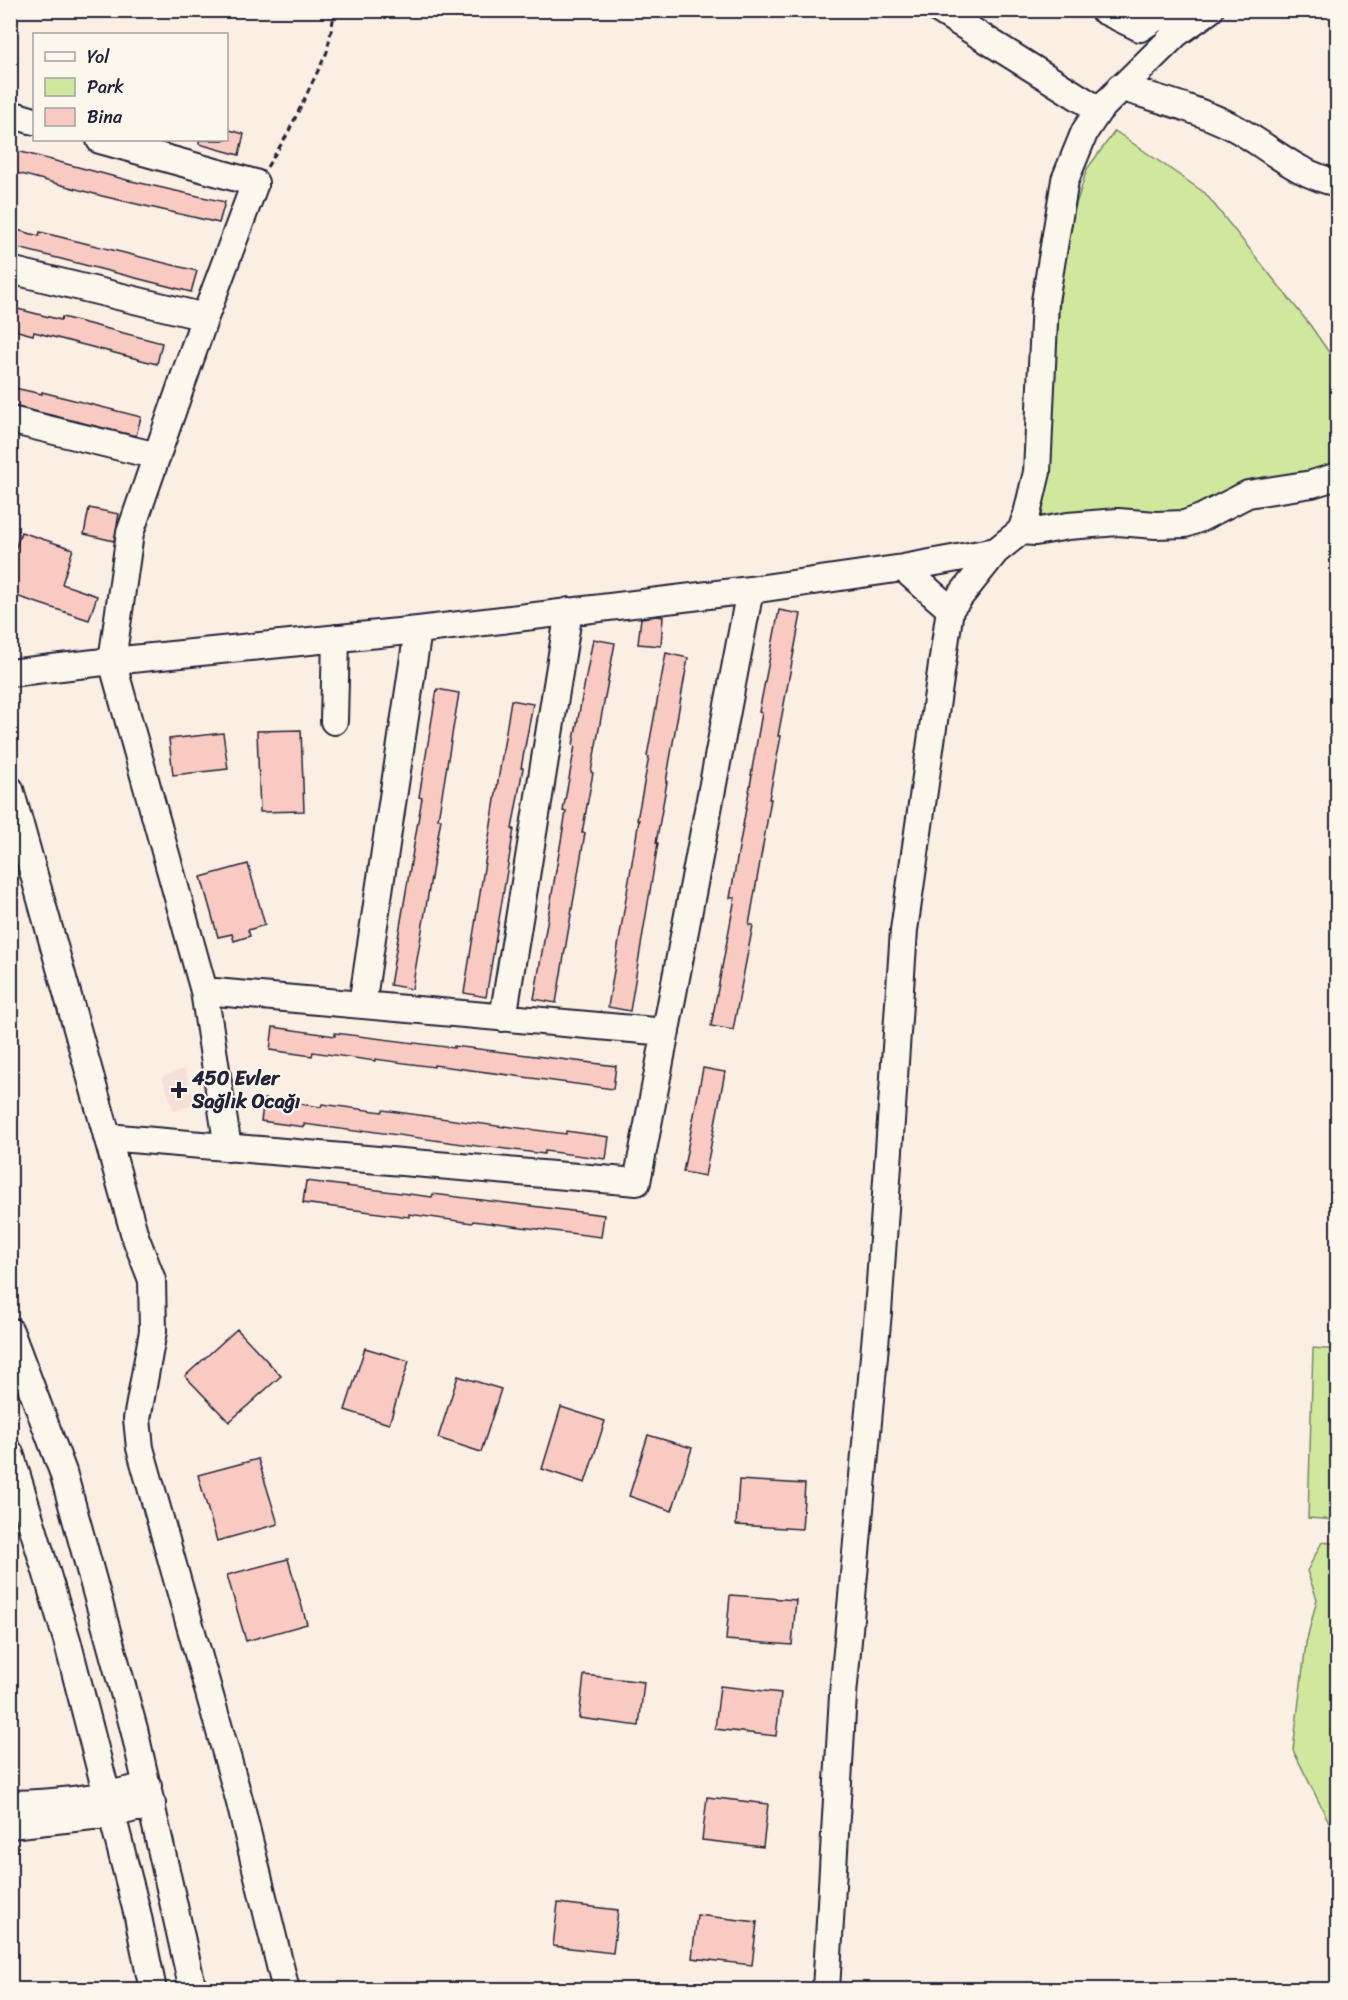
<svg xmlns="http://www.w3.org/2000/svg" width="1348" height="2000" font-family="Sriracha,sans-serif">
<style>
.built{fill:#f6dfd6}
.green{fill:#d0e89d;stroke:#79856c;stroke-width:1.5}
.building{fill:#f9cac1;stroke:#22223b;stroke-width:1.5}
.lines{fill:none;stroke-linecap:round;stroke-linejoin:round}
.minor-casing{stroke:#22223b;stroke-width:30}
.path{stroke:#22223b;stroke-width:3;stroke-dasharray:6 4.5;stroke-linecap:butt}
.minor{stroke:#fbf7ec;stroke-width:26}
.poi-dot{fill:#22223b;stroke:#fbf7ec;stroke-width:2}
.labels{text-anchor:middle;dominant-baseline:central;stroke-width:4.5;stroke-linejoin:round;paint-order:stroke}
.poi-label{font-size:20px;font-weight:bold;fill:#22223b;stroke:#fbf7ec;text-anchor:start}
</style>
<rect width="100%" height="100%" fill="#fbeee3"/>
<filter id="ink" filterUnits="userSpaceOnUse"><feTurbulence type="fractalNoise" baseFrequency=".0167" numOctaves="2"/><feDisplacementMap in="SourceGraphic" scale="12" xChannelSelector="R" yChannelSelector="G"/><feConvolveMatrix kernelMatrix="1 2 1 2 8 2 1 2 1" color-interpolation-filters="sRGB"/></filter>
<g filter="url(#ink)">
<path class="built" d="M 184,1069 L 196,1104 L 174,1111 L 162,1077 Z"/>
<path class="green" d="M 1115,131 L 1205,193 L 1310,325 L 1337,364 L 1337,467 L 1194,513 L 1053,521 L 1042,516 L 1065,240 L 1087,169 Z
M 1313,1348 L 1337,1350 L 1337,1520 L 1308,1518 Z
M 1322,1542 L 1337,1544 L 1337,1823 L 1329,1822 L 1293,1750 L 1306,1643 L 1317,1599 L 1307,1571 Z"/>
<path class="building" d="M 226,129 L 244,134 L 239,155 L 199,144 L 199,140 L 226,140 Z
M 10,149 L 127,180 L 225,202 L 219,223 L 102,196 L 10,171 Z
M 10,228 L 39,236 L 40,232 L 197,271 L 191,292 L 10,246 Z
M 10,307 L 61,320 L 62,317 L 162,343 L 157,364 L 34,332 L 33,335 L 10,329 Z
M 10,387 L 42,394 L 42,392 L 141,417 L 136,436 L 10,405 Z
M 89,508 L 119,514 L 114,541 L 84,534 Z
M 21,532 L 73,549 L 62,584 L 97,596 L 89,620 L 10,594 L 10,564 Z
M 779,610 L 801,614 L 778,736 L 781,736 L 769,799 L 771,799 L 749,925 L 753,925 L 733,1030 L 711,1026 L 735,898 L 730,898 L 752,775 L 751,775 L 762,713 L 759,712 Z
M 657,616 L 663,617 L 661,646 L 638,644 L 641,618 Z
M 593,639 L 615,643 L 591,772 L 593,773 L 582,833 L 585,833 L 556,1003 L 534,999 L 566,812 L 563,811 L 575,746 L 573,745 Z
M 666,653 L 688,658 L 666,782 L 667,782 L 656,843 L 658,843 L 630,1011 L 608,1007 L 639,820 L 637,820 L 649,757 L 647,756 Z
M 437,689 L 459,693 L 438,819 L 441,819 L 412,989 L 390,985 L 422,798 L 419,797 Z
M 511,700 L 533,704 L 521,768 L 523,768 L 512,829 L 514,829 L 486,997 L 464,993 Z
M 301,730 L 304,811 L 260,812 L 257,731 Z
M 223,733 L 228,769 L 173,775 L 169,739 Z
M 248,864 L 265,925 L 248,930 L 250,936 L 234,941 L 232,934 L 218,937 L 201,877 Z
M 273,1027 L 335,1036 L 335,1033 L 454,1048 L 454,1046 L 616,1066 L 613,1089 L 434,1065 L 434,1067 L 375,1059 L 375,1061 L 313,1052 L 312,1056 L 270,1050 Z
M 703,1068 L 725,1072 L 705,1176 L 683,1172 Z
M 264,1099 L 321,1107 L 322,1104 L 382,1112 L 383,1110 L 504,1127 L 504,1126 L 566,1134 L 566,1131 L 609,1137 L 606,1159 L 545,1151 L 544,1154 L 484,1146 L 484,1147 L 362,1130 L 362,1132 L 304,1124 L 304,1127 L 261,1121 Z
M 306,1181 L 432,1197 L 433,1194 L 604,1215 L 601,1237 L 473,1221 L 472,1223 L 409,1214 L 409,1217 L 303,1203 Z
M 237,1329 L 281,1376 L 229,1422 L 185,1376 Z
M 365,1348 L 409,1361 L 389,1424 L 345,1410 Z
M 458,1376 L 501,1389 L 481,1452 L 438,1438 Z
M 561,1407 L 605,1421 L 585,1483 L 542,1469 Z
M 648,1435 L 692,1448 L 672,1511 L 629,1496 Z
M 258,1459 L 278,1524 L 217,1541 L 198,1475 Z
M 739,1480 L 805,1484 L 802,1529 L 736,1525 Z
M 288,1559 L 307,1624 L 246,1641 L 227,1575 Z
M 730,1595 L 796,1600 L 792,1645 L 726,1640 Z
M 584,1675 L 644,1682 L 639,1726 L 579,1718 Z
M 720,1686 L 781,1693 L 776,1736 L 715,1729 Z
M 707,1797 L 768,1804 L 763,1847 L 702,1840 Z
M 558,1903 L 618,1910 L 613,1953 L 553,1946 Z
M 697,1915 L 757,1922 L 752,1965 L 692,1958 Z"/>
<g class="lines">
<g class="minor-casing">
<path id="minor" d="M 939,10 L 1099,110
M 1103,10 L 1140,28 L 1168,10
M 1120,87 C 1158,99 1198,109 1233,127 C 1270,147 1295,174 1338,183
M 10,114 L 34,121
M 100,140 L 255,183 L 205,317 L 130,533 L 112,661 L 204,991 L 228,1148
M 10,270 L 205,317
M 10,420 L 157,456
M 1021,531 L 1035,532 L 1068,526 L 1118,522 L 1156,525 L 1185,524 L 1201,518 L 1248,494 L 1312,484 L 1338,476
M 903,568 L 950,609
M 750,590 L 903,568 L 996,551 L 1021,531 L 1027,514 L 1037,472 L 1045,301 L 1065,180 L 1085,131 L 1099,110 L 1176,34 L 1210,10
M 10,673 L 112,661 L 418,630 L 750,590 L 637,1182 L 107,1137
M 334,721 L 336,638
M 10,789 L 135,1236 L 152,1280 L 153,1331 L 137,1419 L 140,1448 L 239,1799 L 286,1990
M 204,991 L 666,1032
M 362,1005 L 418,630
M 503,1018 L 569,611
M 10,1331 L 63,1472 L 134,1729 L 193,1990
M 10,1453 L 67,1640 L 137,1912 L 153,1990
M 10,1804 C 61,1803 99,1798 148,1786
M 10,1825 L 111,1814 L 152,1804
M 826,1990 L 843,1695 L 878,1312 L 904,930 L 950,609 L 996,551"/>
</g>
<path class="path" d="M 267,167 L 287,135 L 327,52 L 335,10"/>
<use href="#minor" class="minor"/>
</g>
</g>
<path class="poi-dot" d="M176 1081h6v6h6v6h-6v6h-6v-6h-6v-6h6z"/>
<g class="labels">
<g class="poi-label">
<text x="192" y="1078">450 Evler<tspan x="192" dy="23">Sağlık Ocağı</tspan></text>
</g>
</g>
<rect width="1348" height="2000" fill="none" stroke="#fbf7ec" stroke-width="36"/>
<rect x="18" y="18" width="1312" height="1964" fill="none" stroke="#22223b" stroke-width="2" filter="url(#ink)"/>
<rect x="33" y="33" width="195" height="108" fill="#fbf7ec" stroke="#a4a2a5" stroke-width="1.5"/>
<rect x="45" y="52" width="30" height="9" fill="#fbf7ec" stroke="#a4a2a5" stroke-width="1.5"/>
<text x="87" y="63" font-size="18" fill="#22223b">Yol</text>
<rect x="45" y="78" width="30" height="18" fill="#d0e89d" stroke="#a4a2a5" stroke-width="1.5"/>
<text x="87" y="93" font-size="18" fill="#22223b">Park</text>
<rect x="45" y="108" width="30" height="18" fill="#f9cac1" stroke="#a4a2a5" stroke-width="1.5"/>
<text x="87" y="123" font-size="18" fill="#22223b">Bina</text>
</svg>
